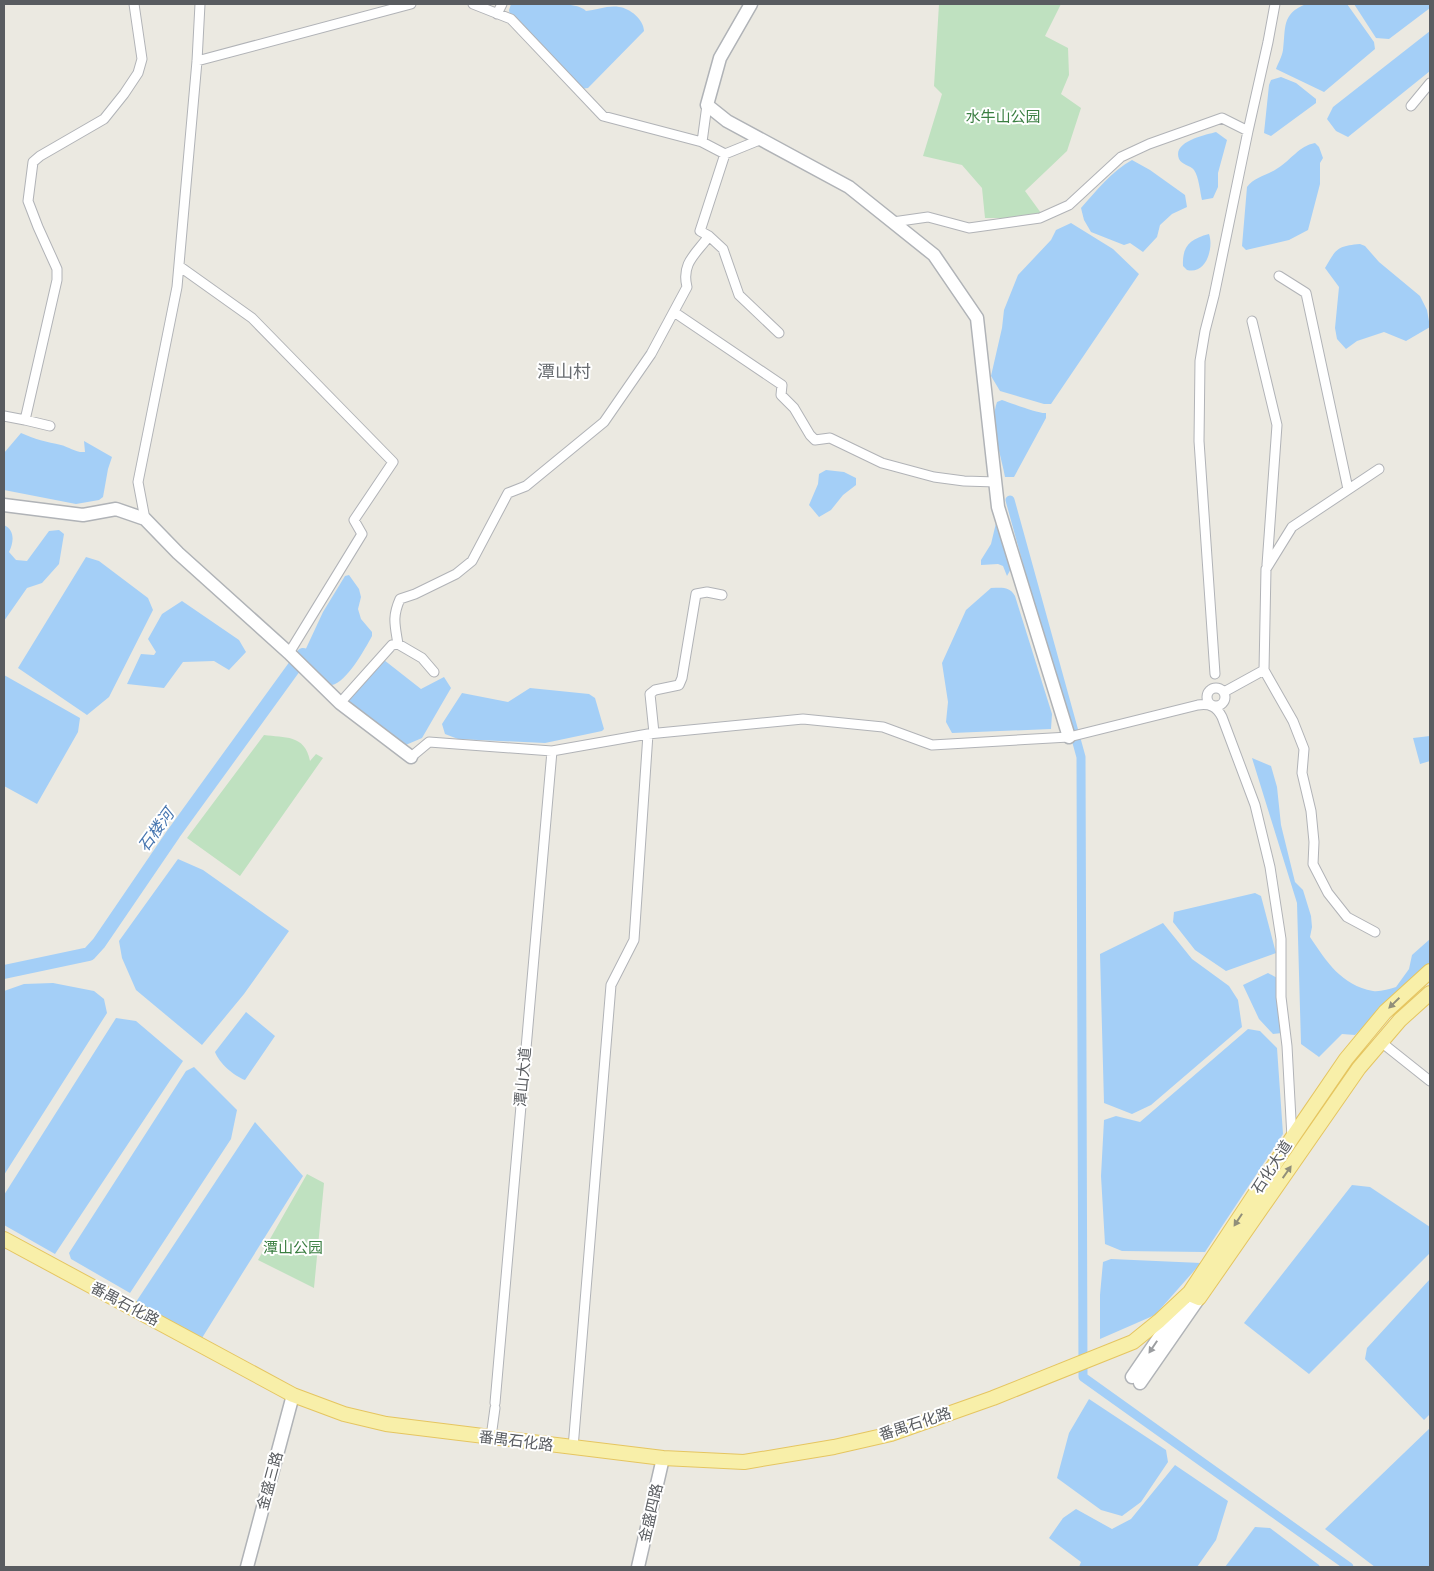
<svg xmlns="http://www.w3.org/2000/svg" width="1434" height="1571" font-family="'Fira Sans Condensed','Noto Sans SC',sans-serif">
<style>
.green{fill:#bfe1c0}
.water{fill:#a4cff7}
.lines{fill:none;stroke-linecap:round;stroke-linejoin:round}
.canal{stroke:#a4cff7;stroke-width:9}
.river{stroke:#a4cff7;stroke-width:14}
.street-casing{stroke:#b1b3b7;stroke-width:11}
.secondary-casing{stroke:#b0b3b7;stroke-width:15}
.primary-casing{stroke:#e5c560;stroke-width:16}
.street{stroke:#fff;stroke-width:9}
.secondary{stroke:#fff;stroke-width:12}
.primary{stroke:#f8efa9;stroke-width:14}
.oneway{fill:#918f7a}
.oneway2{fill:#9b9da0}
.labels{text-anchor:middle;dominant-baseline:central;stroke-width:4;stroke-linejoin:round;paint-order:stroke}
.park-label{font-size:15px;fill:#3a7e41;stroke:#fff}
.street-label{font-size:15px;fill:#595c60;stroke:#fff}
.water-label{font-size:16px;font-style:italic;fill:#4776b0;stroke:#fff}
.quarter-label{font-size:18px;fill:#6a6e72;stroke:#fff}
</style>
<rect width="100%" height="100%" fill="#ebe9e1"/>
<path class="green" d="M 939,4 L 1061,4 L 1045,36 L 1068,48 L 1069,75 L 1061,94 L 1081,108 L 1067,151 L 1025,191 L 1041,213 L 1010,218 L 985,218 L 982,188 L 962,165 L 923,156 L 942,94 L 934,86 Z
M 264,735 C 284,738 305,734 310,761 L 316,754 L 323,758 L 240,876 L 187,838 Z
M 307,1174 L 324,1183 L 314,1288 L 258,1260 Z"/>
<path class="water" d="M 511,4 C 528,4 576,0 586,11 C 596,10 609,5 619,7 C 630,8 644,20 644,31 L 588,88 L 581,89 L 544,47 L 510,15 L 509,10 Z
M 1306,4 L 1347,4 L 1374,42 L 1375,49 L 1324,92 L 1276,69 C 1278,63 1282,57 1283,50 C 1286,28 1281,14 1306,4 Z
M 1354,4 L 1430,4 L 1430,8 L 1389,39 L 1376,38 Z
M 1430,31 L 1430,71 L 1348,137 L 1336,131 L 1327,119 L 1333,107 Z
M 1281,77 L 1296,83 L 1316,99 L 1316,103 L 1271,136 L 1264,133 L 1269,85 L 1271,80 Z
M 1216,132 L 1227,140 L 1218,173 L 1218,187 L 1213,198 L 1202,200 C 1200,192 1199,177 1194,170 C 1190,165 1182,165 1179,159 C 1172,141 1206,135 1216,132 Z
M 1315,143 L 1319,147 L 1323,158 L 1320,163 L 1320,184 L 1308,230 L 1289,240 L 1246,250 L 1242,246 L 1247,187 C 1254,177 1268,175 1278,168 C 1291,160 1299,146 1315,143 Z
M 1132,160 L 1150,170 L 1185,195 L 1187,207 L 1172,214 L 1160,225 L 1157,237 L 1143,252 L 1130,243 L 1124,245 L 1091,232 L 1084,220 L 1081,208 C 1096,191 1112,171 1132,160 Z
M 1071,223 L 1113,249 L 1139,274 L 1051,404 L 1044,404 L 1000,391 L 991,376 L 1002,328 L 1004,310 L 1018,275 L 1051,240 L 1056,230 Z
M 1209,234 C 1214,248 1206,275 1187,270 L 1183,266 C 1182,246 1190,239 1209,234 Z
M 1360,244 L 1365,246 L 1379,262 L 1420,296 L 1427,310 L 1430,327 L 1406,341 L 1384,332 L 1357,341 L 1346,349 L 1337,339 L 1335,328 L 1339,287 L 1325,268 C 1336,249 1337,246 1360,244 Z
M 1002,400 C 1011,403 1039,414 1046,413 L 1046,418 L 1014,477 L 1005,477 C 1001,454 989,424 997,402 Z
M 21,433 C 34,439 47,442 61,445 C 69,447 76,453 85,452 L 84,441 L 112,457 L 108,469 L 103,497 L 99,500 L 76,504 L 4,490 L 4,453 Z
M 826,470 L 844,472 L 856,478 L 856,485 L 843,495 L 831,510 L 819,517 L 809,505 L 818,484 L 819,474 Z
M 996,523 L 1012,567 L 1007,576 L 1003,566 L 998,564 L 981,565 L 981,560 L 991,544 Z
M 4,525 C 15,530 14,542 9,552 L 16,560 L 27,561 L 49,531 L 59,530 L 64,534 L 59,564 L 42,583 L 27,588 L 4,621 Z
M 86,557 L 99,561 L 148,598 L 153,610 L 109,697 L 87,715 L 18,668 Z
M 349,575 L 359,589 L 361,597 L 358,609 L 361,619 L 372,632 L 372,636 C 365,649 346,683 332,685 L 309,667 L 303,655 L 323,612 L 345,576 Z
M 991,588 C 1002,588 1009,586 1015,596 L 1052,714 L 1051,729 L 952,733 L 946,722 L 948,702 L 942,663 L 966,610 Z
M 182,601 L 239,640 L 246,652 L 229,670 L 214,661 L 183,662 L 164,688 L 127,684 L 141,654 L 154,655 L 156,652 L 148,639 L 162,614 Z
M 384,660 L 421,689 L 444,677 L 451,688 L 422,738 L 401,747 L 348,706 L 347,698 Z
M 4,675 L 80,718 L 78,732 L 37,804 L 4,786 Z
M 530,688 L 589,694 L 595,698 L 604,729 L 602,731 L 545,743 L 458,739 L 445,734 L 442,724 L 462,693 L 508,702 Z
M 1430,736 L 1430,761 L 1420,764 L 1413,738 Z
M 1252,758 L 1271,766 L 1277,787 L 1281,825 L 1295,882 L 1303,890 L 1311,916 L 1312,927 L 1310,937 C 1327,962 1341,985 1373,991 C 1380,992 1389,989 1396,987 L 1409,969 L 1412,955 L 1430,939 L 1430,965 L 1355,1035 L 1342,1034 L 1319,1057 L 1301,1044 L 1297,903 Z
M 178,859 L 203,870 L 289,931 L 244,994 L 202,1045 L 136,990 L 122,958 L 119,941 Z
M 1255,893 L 1261,896 L 1276,953 L 1226,971 L 1195,950 L 1173,922 L 1174,912 Z
M 1163,923 L 1192,959 L 1229,986 L 1238,1000 L 1242,1027 L 1151,1105 L 1132,1114 L 1104,1103 L 1100,954 Z
M 1268,973 L 1279,979 L 1282,1033 L 1273,1034 L 1259,1019 L 1243,985 Z
M 53,983 L 94,991 L 104,999 L 107,1013 L 4,1175 L 4,991 L 24,984 Z
M 246,1012 L 275,1036 L 245,1080 C 234,1076 219,1063 215,1052 Z
M 116,1018 L 136,1021 L 183,1061 L 55,1254 L 4,1225 L 4,1195 Z
M 1248,1029 L 1260,1031 L 1277,1048 L 1283,1134 L 1205,1252 L 1122,1251 L 1105,1244 L 1101,1176 L 1104,1120 L 1116,1116 L 1140,1122 Z
M 194,1067 L 237,1110 L 231,1139 L 130,1293 L 71,1259 L 69,1253 L 186,1071 Z
M 255,1122 L 303,1176 L 202,1338 L 136,1302 Z
M 1352,1185 L 1370,1187 L 1430,1227 L 1430,1253 L 1309,1374 L 1244,1323 Z
M 1111,1259 L 1201,1263 L 1155,1315 L 1100,1339 L 1100,1295 L 1103,1262 Z
M 1430,1279 L 1430,1414 L 1424,1420 L 1365,1359 L 1367,1348 Z
M 1089,1399 L 1166,1450 L 1168,1462 L 1141,1502 L 1122,1516 L 1101,1510 L 1057,1478 L 1069,1433 Z
M 1430,1428 L 1430,1567 L 1375,1567 L 1325,1529 Z
M 1175,1465 L 1228,1501 L 1216,1540 L 1197,1567 L 1079,1567 L 1081,1562 L 1049,1538 L 1063,1518 L 1076,1509 L 1112,1529 L 1131,1519 Z
M 1255,1527 L 1270,1528 L 1319,1565 L 1320,1567 L 1225,1567 Z"/>
<g class="lines">
<path class="canal" d="M 1010,500 L 1081,757 L 1083,1377 L 1349,1567"/>
<path class="river" d="M 4,972 L 89,954 L 99,943 L 174,833 L 303,655"/>
<g class="street-casing">
<path id="street" d="M 473,4 L 511,19 L 603,116 L 702,142 L 725,154 L 762,139
M 497,14 L 502,4
M 197,61 L 411,4
M 1411,106 L 1430,83
M 702,142 L 707,105
M 893,222 L 928,217 L 969,228 L 1040,218 L 1069,205 L 1121,157 L 1149,144 L 1222,118 L 1248,131 L 1268,42 L 1275,4
M 709,236 L 723,249 L 739,295 L 779,333
M 179,266 L 252,318 L 393,462 L 354,520 L 362,534 L 289,653
M 1279,276 L 1306,293 L 1348,489
M 674,312 L 782,385 L 781,395 L 794,408 L 810,435 L 815,440 L 830,438 L 882,463 L 934,477 L 964,481 L 996,482
M 1252,321 L 1277,425 L 1267,565
M 4,416 L 25,420 L 50,426
M 25,420 L 57,280 L 57,269 L 38,227 L 28,201 L 33,162 L 40,156 L 104,119 L 124,94 L 138,73 L 142,59 L 134,4
M 145,519 L 138,482 L 177,287 L 197,61 L 200,4
M 398,644 C 395,625 392,617 400,599 L 415,594 L 456,574 L 472,561 L 508,493 L 526,486 L 604,422 L 651,354 L 687,287 C 681,263 696,254 709,236 L 700,231 L 725,154
M 1264,670 L 1266,569 L 1292,527 L 1379,469
M 1215,674 L 1199,441 L 1200,361 L 1205,331 L 1214,296 L 1248,131
M1207 697a9 9 0 1 1 18 0a9 9 0 1 1-18 0Z
M 1224,692 L 1264,670 L 1293,721 L 1304,749 L 1302,773 L 1311,811 L 1314,842 L 1313,864 L 1328,893 L 1347,917 L 1375,932
M 340,703 L 392,645 L 398,644 L 422,658 L 434,672
M 654,733 L 650,694 L 655,690 L 679,685 L 682,678 L 696,594 L 707,592 L 722,595
M 411,757 L 429,742 L 552,751 L 648,734 L 803,719 L 883,727 L 932,745 L 1069,737 L 1198,705 C 1210,703 1217,707 1222,717 L 1255,805 L 1270,867 L 1281,939 L 1281,997 L 1287,1046 L 1292,1138
M 1381,1042 L 1430,1081
M 495,1403 L 552,751
M 491,1437 L 495,1408
M 573,1448 L 611,985 L 634,940 L 648,734"/>
</g>
<g class="secondary-casing">
<path id="secondary" d="M 751,4 L 720,58 L 707,105 L 727,121 L 849,187 L 934,255 L 977,318 L 998,507 L 1069,737
M 4,505 L 83,515 L 116,509 L 145,519 L 178,553 L 289,653 L 340,703 L 411,757
M 1132,1377 L 1182,1304
M 1140,1383 L 1199,1298
M 247,1567 L 293,1395
M 638,1567 L 663,1458"/>
</g>
<g class="primary-casing">
<path id="primary" d="M 4,1239 L 293,1395 L 344,1414 L 386,1424 L 663,1458 L 744,1462 L 834,1447 L 891,1434 L 993,1398 L 1133,1342 L 1159,1321 L 1190,1292 L 1292,1138 L 1346,1059 L 1385,1012 L 1430,971
M 1190,1292 L 1192,1295 L 1199,1298 L 1359,1068 L 1400,1020 L 1430,993"/>
</g>
<use href="#street" class="street"/>
<use href="#secondary" class="secondary"/>
<use href="#primary" class="primary"/>
</g>
<defs><path id="oneway-solid" d="M-6-.8H1V-3.2L6.5 0L1 3.2V.8H-6Z" transform="scale(1.25)"/></defs>
<g class="oneway">
<use href="#oneway-solid" transform="translate(1394 1003) rotate(136)"/>
<use href="#oneway-solid" transform="translate(1287 1172) rotate(-55)"/>
<use href="#oneway-solid" transform="translate(1238 1220) rotate(123)"/>
</g>
<use class="oneway2" href="#oneway-solid" transform="translate(1153 1347) rotate(124)"/>
<g class="labels">
<g class="park-label">
<text x="1003" y="117">水牛山公园</text>
<text x="293" y="1248">潭山公园</text>
</g>
<g class="street-label">
<text transform="translate(523 1077) rotate(-85)">潭山大道</text>
<text transform="translate(1272 1167) rotate(-57)">石化大道</text>
<text transform="translate(125 1304) rotate(28)">番禺石化路</text>
<text transform="translate(915 1424) rotate(-18)">番禺石化路</text>
<text transform="translate(516 1441) rotate(7)">番禺石化路</text>
<text transform="translate(270 1481) rotate(-75)">金盛三路</text>
<text transform="translate(651 1513) rotate(-77)">金盛四路</text>
</g>
<g class="water-label">
<text transform="translate(156 830) rotate(-54)">石楼河</text>
</g>
<g class="quarter-label">
<text x="564" y="372">潭山村</text>
</g>
</g>
<rect width="1434" height="1571" fill="none" stroke="#595c60" stroke-width="10"/>
</svg>
